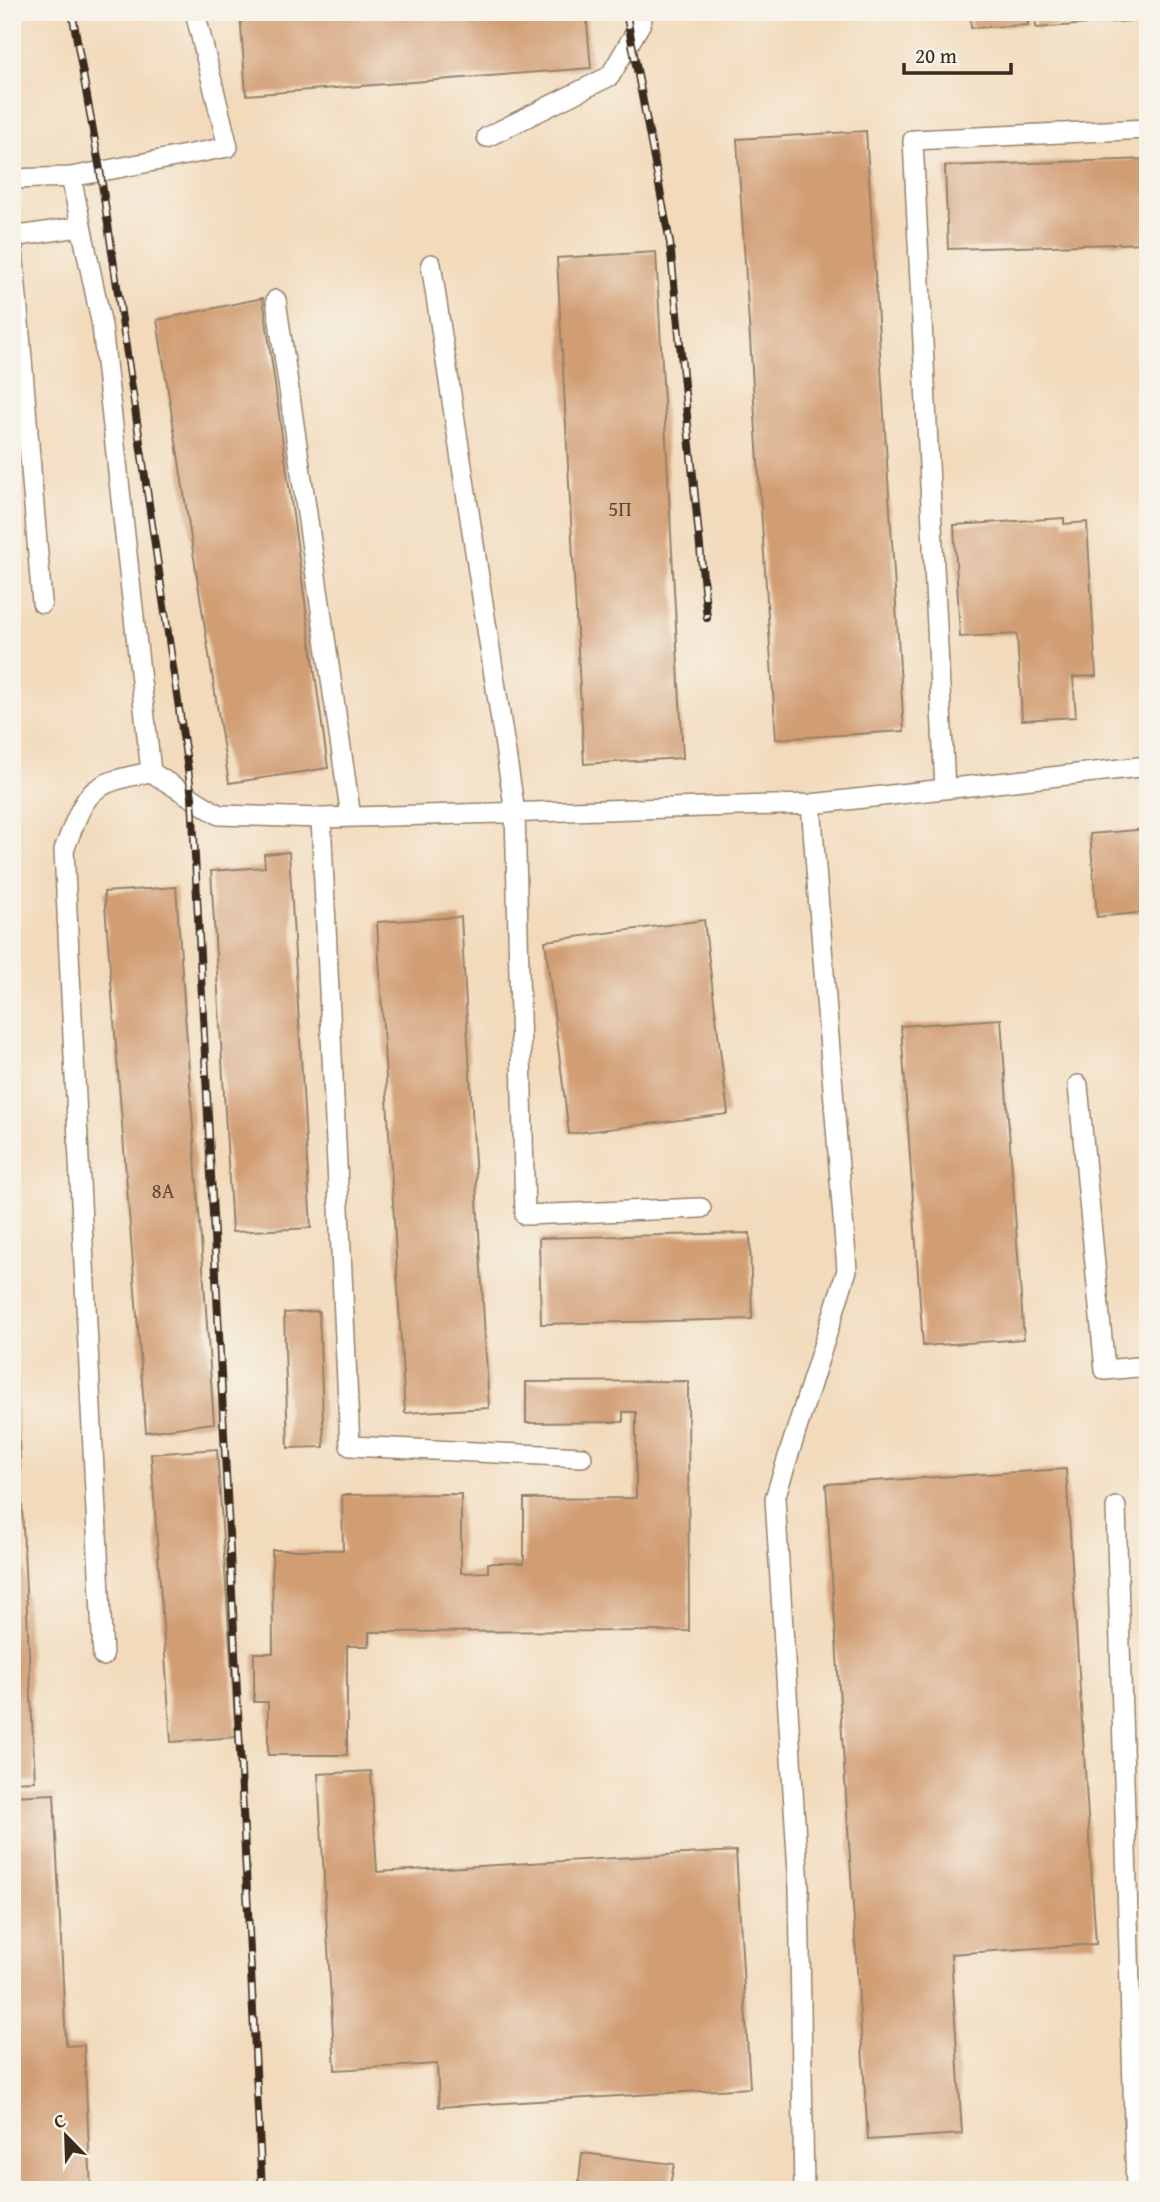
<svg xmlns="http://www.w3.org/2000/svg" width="1160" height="2202" font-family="'Gentium Book Plus',serif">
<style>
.building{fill:#d19d73}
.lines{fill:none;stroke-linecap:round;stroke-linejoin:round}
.service-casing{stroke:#96826c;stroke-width:22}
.service{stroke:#fff;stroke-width:19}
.rail-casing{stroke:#3b2a1e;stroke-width:8}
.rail{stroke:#f7f3e8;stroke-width:5;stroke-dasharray:16;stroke-linecap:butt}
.labels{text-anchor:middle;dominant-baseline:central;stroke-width:6;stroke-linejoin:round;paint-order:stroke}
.number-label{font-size:21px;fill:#604733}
</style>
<rect width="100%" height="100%" fill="#f7f3e8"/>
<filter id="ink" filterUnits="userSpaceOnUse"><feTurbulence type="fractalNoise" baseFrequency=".0143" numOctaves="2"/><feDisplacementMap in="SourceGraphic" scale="14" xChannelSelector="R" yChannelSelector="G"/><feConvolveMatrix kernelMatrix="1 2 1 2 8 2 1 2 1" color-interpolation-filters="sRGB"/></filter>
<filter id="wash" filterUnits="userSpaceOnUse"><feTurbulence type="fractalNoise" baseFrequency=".00686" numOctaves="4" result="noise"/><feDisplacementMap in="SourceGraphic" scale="28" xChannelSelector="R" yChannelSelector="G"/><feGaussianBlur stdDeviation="1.57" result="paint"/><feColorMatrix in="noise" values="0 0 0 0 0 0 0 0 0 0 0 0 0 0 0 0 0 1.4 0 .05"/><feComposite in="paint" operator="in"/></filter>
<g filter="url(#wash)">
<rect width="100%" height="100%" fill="#f2dabb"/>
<g id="blocks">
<path class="building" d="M 240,12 L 586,12 L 591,68 L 246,95 Z
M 970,12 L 1028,12 L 1028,25 L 971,28 Z
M 1035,12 L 1148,12 L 1148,51 L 1143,20 L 1036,28 Z
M 866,131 L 904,731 L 776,739 L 737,139 Z
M 1148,159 L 1148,243 L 948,249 L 945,166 Z
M 656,252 L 683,758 L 584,764 L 557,258 Z
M 263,298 L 328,768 L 229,783 L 157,320 Z
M 1064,518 L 1064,524 L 1087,522 L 1096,676 L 1073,677 L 1076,717 L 1022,720 L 1017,634 L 960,637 L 954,525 Z
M 1148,829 L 1148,912 L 1097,917 L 1090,834 Z
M 289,852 L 311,1228 L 232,1232 L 211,871 L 265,867 L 264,854 Z
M 176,887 L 214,1423 L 146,1432 L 104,892 Z
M 461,917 L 489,1408 L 405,1413 L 377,922 Z
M 704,920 L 728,1114 L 569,1134 L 545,941 Z
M 1001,1019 L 1024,1339 L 923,1346 L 901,1026 Z
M 750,1233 L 752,1319 L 541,1324 L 539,1238 Z
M 319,1311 L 324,1447 L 288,1448 L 284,1313 Z
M 14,1336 L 35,1781 L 12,1782 L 12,1337 Z
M 688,1381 L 689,1631 L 369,1632 L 369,1646 L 347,1646 L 347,1755 L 268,1755 L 268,1702 L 254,1702 L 254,1653 L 273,1653 L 272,1550 L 343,1550 L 342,1495 L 461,1494 L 461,1573 L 488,1572 L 488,1563 L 524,1563 L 524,1499 L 636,1498 L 636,1412 L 623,1412 L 623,1422 L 526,1423 L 526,1382 Z
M 217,1449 L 236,1737 L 171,1742 L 151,1454 Z
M 1066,1469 L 1096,1944 L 951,1954 L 962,2134 L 868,2140 L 826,1484 Z
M 371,1771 L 377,1872 L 736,1851 L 750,2088 L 439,2107 L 437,2064 L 335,2070 L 318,1774 Z
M 54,1794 L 66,2046 L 84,2045 L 91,2190 L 12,2190 L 12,1796 Z
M 582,2153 L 674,2164 L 669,2190 L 578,2190 Z"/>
</g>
</g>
<g filter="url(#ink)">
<use href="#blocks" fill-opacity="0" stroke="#96826c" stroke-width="2"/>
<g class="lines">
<g class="service-casing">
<path id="service" d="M 487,137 L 610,76 L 641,23 L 643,12
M 12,179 L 71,177
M 12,237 L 42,603
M 12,237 L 79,227
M 431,264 L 515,812 L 525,1215 L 701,1208
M 276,300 L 351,817
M 151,772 L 102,326 L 71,177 L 228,147 L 195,12
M 945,789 L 913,140 L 1148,129
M 321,818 L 350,1446 L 582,1457
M 1078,1085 L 1105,1370 L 1148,1366
M 1116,1507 L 1136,2190
M 103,1656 L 64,850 C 87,791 86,784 151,772 L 219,815 L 321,818 L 811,804 L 1148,766
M 804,2190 L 799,1888 L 775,1498 L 847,1270 L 811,804"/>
</g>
<use href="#service" class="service"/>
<g class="rail-casing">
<path id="rail" d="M 72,12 L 100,170 L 192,797 L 262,2190
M 626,12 L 670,243 L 707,618"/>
</g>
<use href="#rail" class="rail"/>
</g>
</g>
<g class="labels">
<g class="number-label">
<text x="620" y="508">5П</text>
<text x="163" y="1190">8А</text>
</g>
</g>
<rect width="1160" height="2202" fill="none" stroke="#f7f3e8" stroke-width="42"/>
<g transform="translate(66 2136) rotate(337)" stroke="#f7f3e8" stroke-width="5" paint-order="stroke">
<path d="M0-5L12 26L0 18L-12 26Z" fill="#3b2a1e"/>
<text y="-10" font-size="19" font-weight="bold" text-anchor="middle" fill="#3b2a1e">С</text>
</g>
<path d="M904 63v10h107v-10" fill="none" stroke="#3b2a1e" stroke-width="3.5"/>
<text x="915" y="63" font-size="21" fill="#3b2a1e" stroke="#f7f3e8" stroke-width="5" paint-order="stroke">20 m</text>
</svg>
